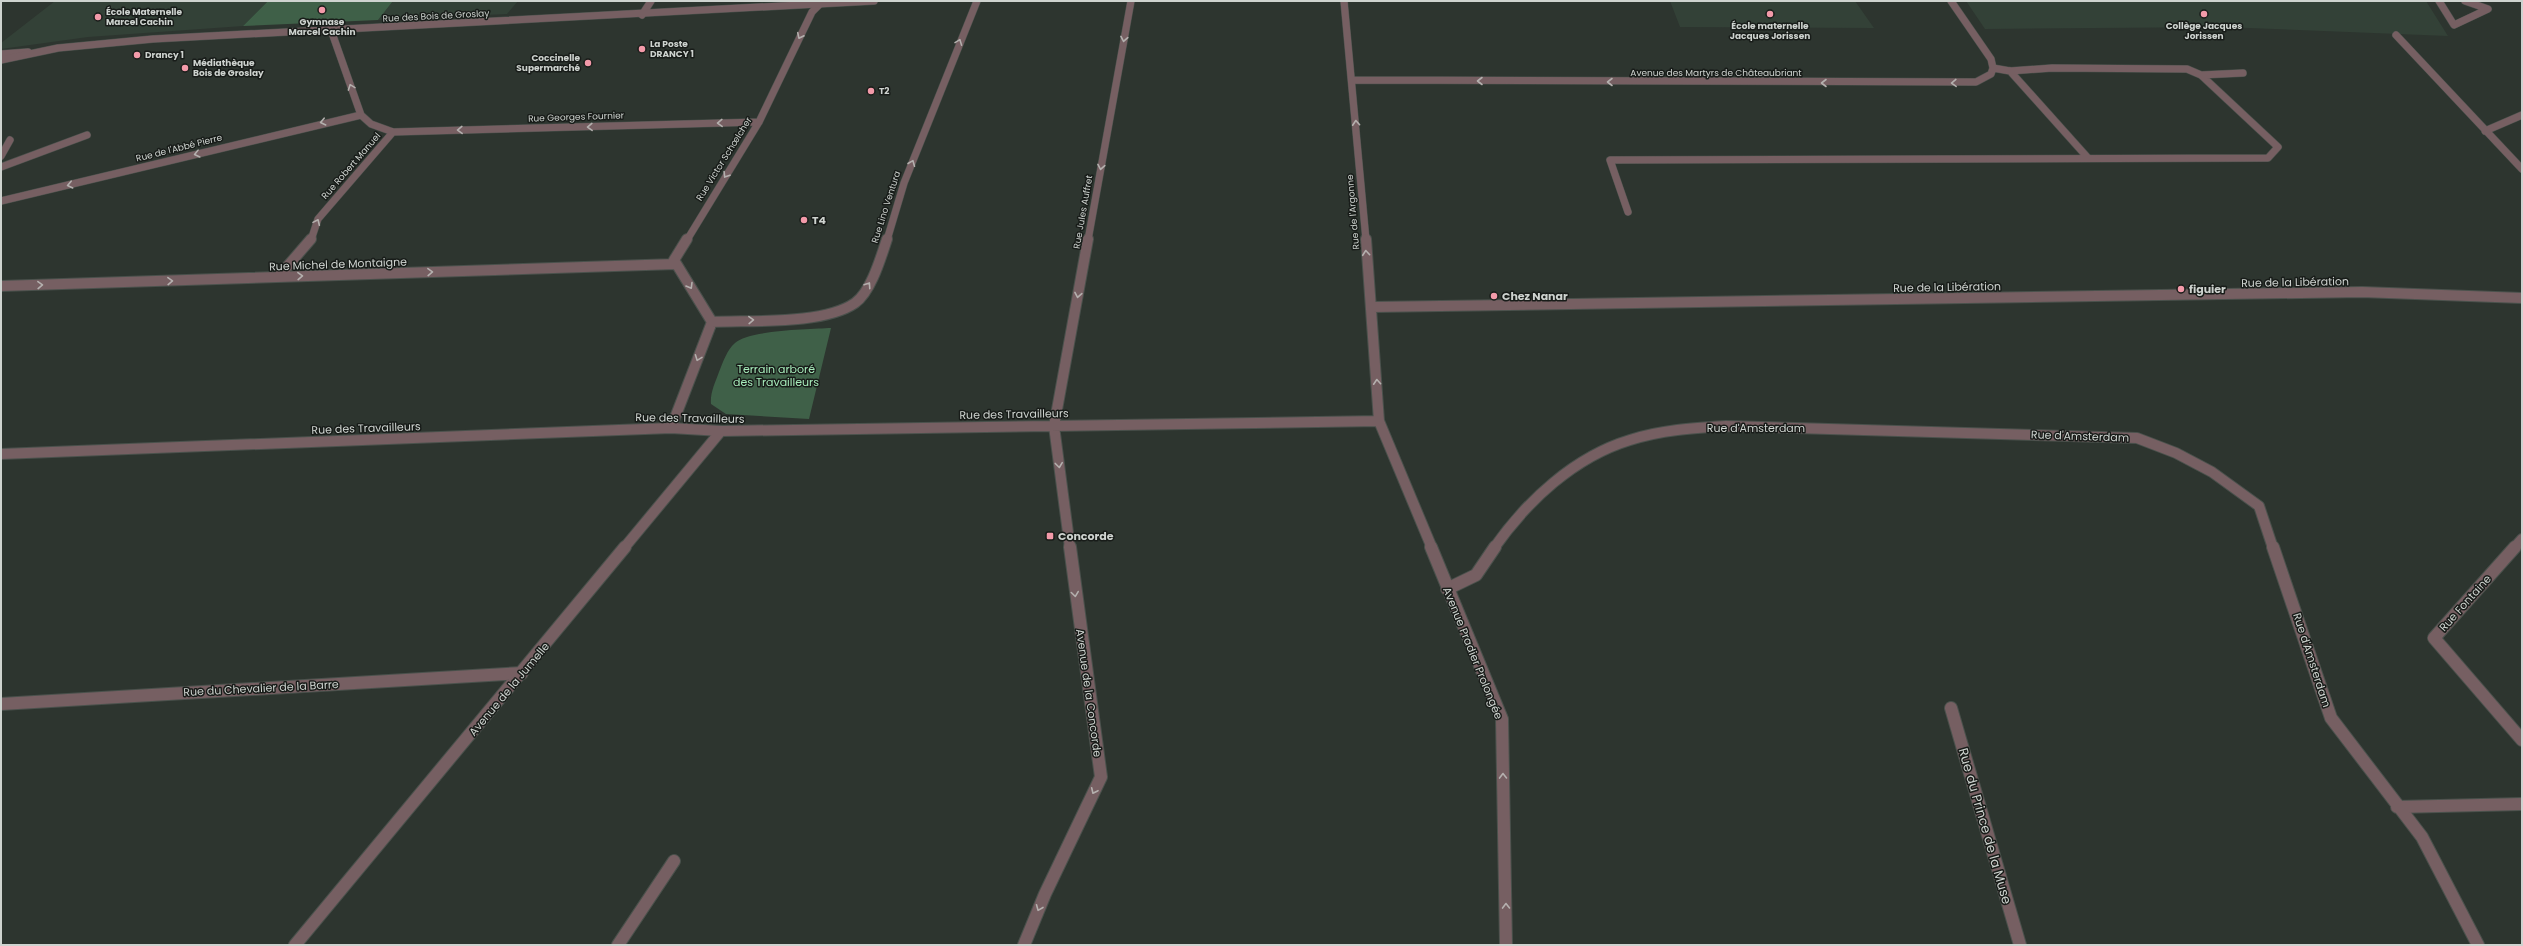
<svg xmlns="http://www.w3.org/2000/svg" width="2523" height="946" font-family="Poppins,sans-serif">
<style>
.built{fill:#334137}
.green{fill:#3f6048}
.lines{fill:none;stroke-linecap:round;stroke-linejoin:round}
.service-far2-casing{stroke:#4a514c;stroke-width:8}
.service-far1-casing{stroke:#4a514c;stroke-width:12}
.service-casing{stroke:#4a514c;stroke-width:14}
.minor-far2-casing{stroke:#4a514c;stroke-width:8}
.minor-far1-casing{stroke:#4a514c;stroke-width:12}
.minor-casing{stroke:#4a514c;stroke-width:14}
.tertiary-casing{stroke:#4a514c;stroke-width:8}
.service-far2{stroke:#765f62;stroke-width:7}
.service-far1{stroke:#765f62;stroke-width:10}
.service{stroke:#765f62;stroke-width:12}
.minor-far2{stroke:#765f62;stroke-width:7}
.minor-far1{stroke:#765f62;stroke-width:10}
.minor{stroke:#765f62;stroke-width:12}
.tertiary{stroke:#765f62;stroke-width:7}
.oneway{stroke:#b4b0ae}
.poi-dot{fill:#f39aa9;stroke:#181c19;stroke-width:1.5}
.labels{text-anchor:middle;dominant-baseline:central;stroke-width:3;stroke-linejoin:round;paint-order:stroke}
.far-poi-label{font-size:9px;font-weight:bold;fill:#ced3cf;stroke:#181c19;text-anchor:start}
.far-street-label{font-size:9px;fill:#ced3cf;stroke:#181c19}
.poi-label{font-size:11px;font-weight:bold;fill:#ced3cf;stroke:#181c19;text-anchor:start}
.street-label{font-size:11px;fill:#ced3cf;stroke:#181c19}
.park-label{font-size:11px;fill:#a6ebba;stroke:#181c19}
.near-street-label{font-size:13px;fill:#ced3cf;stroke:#181c19}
</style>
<rect width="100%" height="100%" fill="#2d352f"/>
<path class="built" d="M 55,1 L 268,1 L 243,26 L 88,37 L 1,49 L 1,43 Z
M 393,1 L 518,1 L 507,14 L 378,20 Z
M 1670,1 L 1855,1 L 1874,28 L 1680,27 Z
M 1966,1 L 2426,1 L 2448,36 L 2223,27 L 1985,29 Z"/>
<path class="green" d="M 268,1 L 393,1 L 378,20 L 243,26 Z
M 831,328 L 809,419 L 726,414 L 711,404 C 710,393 715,383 719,372 C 723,362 727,350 735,343 C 748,330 812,329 831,328 Z"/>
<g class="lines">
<g class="service-far2-casing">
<path id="service-far2" d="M 2439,1 L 2454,25 L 2488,9 L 2465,1
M 1,54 L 28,52
M 1,156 L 10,140
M 1,167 L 87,135"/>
</g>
<g class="service-far1-casing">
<path id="service-far1" d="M 1494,548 C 1527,501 1574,457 1630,440 C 1661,430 1693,428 1726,426 L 2137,438 L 2176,453 L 2212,472 L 2259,506 L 2273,548"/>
</g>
<g class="service-casing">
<path id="service" d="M 2273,547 L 2331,718 L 2422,837 L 2478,945
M 1447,589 L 1476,575 L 1495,547
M 2397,807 L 2522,804"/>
</g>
<g class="minor-far2-casing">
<path id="minor-far2" d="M 1344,1 L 1366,240
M 642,15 L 651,1
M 331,30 L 361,115 L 371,124 L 393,132 L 759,122
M 2396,35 L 2522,169
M 2010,71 L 2088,158
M 2201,75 L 2243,73
M 1352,80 L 1976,82 L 1991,74 L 1993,68 L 1991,59 L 1951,1
M 2485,131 L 2522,115
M 1,201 L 361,115
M 1628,212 L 1610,160 L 2268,158 L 2278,147 L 2201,75 L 2187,69 L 2052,68 L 2010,71 L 1993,68
M 311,240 L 318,219 L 393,132
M 687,240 L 759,122 L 812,12 L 821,3
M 887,240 L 904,183 L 977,1
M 1088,240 L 1131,1"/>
</g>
<g class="minor-far1-casing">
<path id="minor-far1" d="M 687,239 L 674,260 L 712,322
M 1366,239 L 1379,421 L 1432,548
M 279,276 L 311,239
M 1,286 L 676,264
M 1372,307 L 2362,292 L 2522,298
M 712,322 C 751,320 823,325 855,303 C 871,292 881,257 887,239
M 671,428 L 712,322
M 1,454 L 671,428 L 721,431 L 1379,421
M 624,548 L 721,431
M 1070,548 L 1054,426 L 1088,239
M 2514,548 L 2522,539"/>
</g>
<g class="minor-casing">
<path id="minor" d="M 1431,547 L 1502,719 L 1506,945
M 2515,547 L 2434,638 L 2522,740
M 1,704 L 522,673
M 1951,708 L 2020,945
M 295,945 L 625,547
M 618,945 L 674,861
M 1024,945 L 1045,894 L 1101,777 L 1070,547"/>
</g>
<g class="tertiary-casing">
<path id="tertiary" d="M 1,60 L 58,48 L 153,39 L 874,1"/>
</g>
<use href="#service-far2" class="service-far2"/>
<use href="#service-far1" class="service-far1"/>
<use href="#service" class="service"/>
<use href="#minor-far2" class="minor-far2"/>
<use href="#minor-far1" class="minor-far1"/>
<use href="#minor" class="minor"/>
<use href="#tertiary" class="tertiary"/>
</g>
<defs><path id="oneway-chevron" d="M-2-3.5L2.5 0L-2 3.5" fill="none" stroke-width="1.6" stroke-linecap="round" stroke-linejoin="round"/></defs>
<g class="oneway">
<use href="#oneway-chevron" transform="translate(800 36) rotate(116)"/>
<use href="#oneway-chevron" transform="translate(1124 39) rotate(100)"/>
<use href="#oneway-chevron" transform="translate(959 42) rotate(-69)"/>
<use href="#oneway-chevron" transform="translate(1480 81) rotate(-180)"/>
<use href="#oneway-chevron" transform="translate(1610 82) rotate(-180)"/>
<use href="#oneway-chevron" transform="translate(1824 83) rotate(-180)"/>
<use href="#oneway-chevron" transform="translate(1954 83) rotate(178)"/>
<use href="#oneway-chevron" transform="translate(351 87) rotate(-110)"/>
<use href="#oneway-chevron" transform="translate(323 122) rotate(167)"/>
<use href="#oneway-chevron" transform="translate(720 123) rotate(178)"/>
<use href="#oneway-chevron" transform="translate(1356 123) rotate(-94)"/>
<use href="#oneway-chevron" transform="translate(590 127) rotate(178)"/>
<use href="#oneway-chevron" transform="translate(460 130) rotate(178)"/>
<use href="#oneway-chevron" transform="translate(197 154) rotate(166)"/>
<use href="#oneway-chevron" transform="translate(912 163) rotate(-68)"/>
<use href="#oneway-chevron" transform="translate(1101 167) rotate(100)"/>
<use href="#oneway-chevron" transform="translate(726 175) rotate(122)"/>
<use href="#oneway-chevron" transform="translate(70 185) rotate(167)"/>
<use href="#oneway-chevron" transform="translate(317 222) rotate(-66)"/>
<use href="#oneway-chevron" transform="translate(1366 253) rotate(-95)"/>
<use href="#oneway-chevron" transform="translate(430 272) rotate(-2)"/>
<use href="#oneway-chevron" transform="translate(300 276) rotate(-2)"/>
<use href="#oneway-chevron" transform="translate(170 281) rotate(-2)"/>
<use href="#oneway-chevron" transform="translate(40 285) rotate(-2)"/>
<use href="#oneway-chevron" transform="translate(868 285) rotate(-56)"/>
<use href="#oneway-chevron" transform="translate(690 286) rotate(59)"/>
<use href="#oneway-chevron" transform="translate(1078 295) rotate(100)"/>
<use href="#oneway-chevron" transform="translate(751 320) rotate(-2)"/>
<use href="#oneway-chevron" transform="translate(698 358) rotate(111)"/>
<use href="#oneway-chevron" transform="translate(1377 382) rotate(-94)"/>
<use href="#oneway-chevron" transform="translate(1059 465) rotate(83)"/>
<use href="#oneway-chevron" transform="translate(1075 594) rotate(82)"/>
<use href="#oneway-chevron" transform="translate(1503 776) rotate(-91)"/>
<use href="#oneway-chevron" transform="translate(1094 791) rotate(115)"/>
<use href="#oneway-chevron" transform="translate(1506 906) rotate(-91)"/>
<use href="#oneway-chevron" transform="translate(1039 908) rotate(112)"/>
</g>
<g class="poi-dot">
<circle cx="322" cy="10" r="4"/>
<circle cx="1770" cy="14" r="4"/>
<circle cx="2204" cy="14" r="4"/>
<circle cx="98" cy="17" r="4"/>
<circle cx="642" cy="49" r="4"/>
<circle cx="137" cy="55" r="4"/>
<circle cx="588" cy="63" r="4"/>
<circle cx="185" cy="68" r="4"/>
<circle cx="871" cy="91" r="4"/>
<circle cx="804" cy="220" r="4"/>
<circle cx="2181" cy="289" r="4"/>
<circle cx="1494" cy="296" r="4"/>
<rect x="1046" y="532" width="8" height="8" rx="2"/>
</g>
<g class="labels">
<g class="far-poi-label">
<text x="106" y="12">École Maternelle<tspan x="106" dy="10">Marcel Cachin</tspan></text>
<text x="322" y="22" text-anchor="middle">Gymnase<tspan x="322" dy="10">Marcel Cachin</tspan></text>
<text x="1770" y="26" text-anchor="middle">École maternelle<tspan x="1770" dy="10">Jacques Jorissen</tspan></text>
<text x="2204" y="26" text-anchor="middle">Collège Jacques<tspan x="2204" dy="10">Jorissen</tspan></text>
<text x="650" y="44">La Poste<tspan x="650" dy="10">DRANCY 1</tspan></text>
<text x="145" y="55">Drancy 1</text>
<text x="580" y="58" text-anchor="end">Coccinelle<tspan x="580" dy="10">Supermarché</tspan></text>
<text x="193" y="63">Médiathèque<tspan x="193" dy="10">Bois de Groslay</tspan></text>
<text x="879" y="91">T2</text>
</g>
<g class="far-street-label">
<text transform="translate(436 16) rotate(-3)">Rue des Bois de Groslay</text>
<text x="1716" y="73">Avenue des Martyrs de Châteaubriant</text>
<text transform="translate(576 117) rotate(-2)">Rue Georges Fournier</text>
<text transform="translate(179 148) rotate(-14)">Rue de l'Abbé Pierre</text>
<text transform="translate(724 159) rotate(-58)">Rue Victor Schœlcher</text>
<text transform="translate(351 166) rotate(-49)">Rue Robert Manuel</text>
<text transform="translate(886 207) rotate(-72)">Rue Lino Ventura</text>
<text transform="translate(1083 212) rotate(-80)">Rue Jules Auffret</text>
<text transform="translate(1353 212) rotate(-95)">Rue de l'Argonne</text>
</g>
<g class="poi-label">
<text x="812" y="220">T4</text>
<text x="2189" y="289">figuier</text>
<text x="1502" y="296">Chez Nanar</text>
<text x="1058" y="536">Concorde</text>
</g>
<g class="street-label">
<text transform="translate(338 264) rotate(-2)">Rue Michel de Montaigne</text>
<text transform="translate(2295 282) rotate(-1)">Rue de la Libération</text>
<text transform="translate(1947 287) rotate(-1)">Rue de la Libération</text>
<text transform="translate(1014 414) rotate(-1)">Rue des Travailleurs</text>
<text transform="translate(690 418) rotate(1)">Rue des Travailleurs</text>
<text transform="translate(366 428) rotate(-2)">Rue des Travailleurs</text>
<text x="1756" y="428">Rue d'Amsterdam</text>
<text transform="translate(2080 436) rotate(2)">Rue d'Amsterdam</text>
<text transform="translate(2465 603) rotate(-48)">Rue Fontaine</text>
<text transform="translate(1473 653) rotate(68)">Avenue Pradier Prolongée</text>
<text transform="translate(2312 660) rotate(72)">Rue d'Amsterdam</text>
<text transform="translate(261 688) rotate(-3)">Rue du Chevalier de la Barre</text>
<text transform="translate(509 689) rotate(-50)">Avenue de la Jumelle</text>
<text transform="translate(1089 693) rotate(82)">Avenue de la Concorde</text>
</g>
<g class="park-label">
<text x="776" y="369">Terrain arboré<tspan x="776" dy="13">des Travailleurs</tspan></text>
</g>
<g class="near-street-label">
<text transform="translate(1985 826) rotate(74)">Rue du Prince de la Muse</text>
</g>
</g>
<rect width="2523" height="946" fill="none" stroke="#ced3cf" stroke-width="4"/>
</svg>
